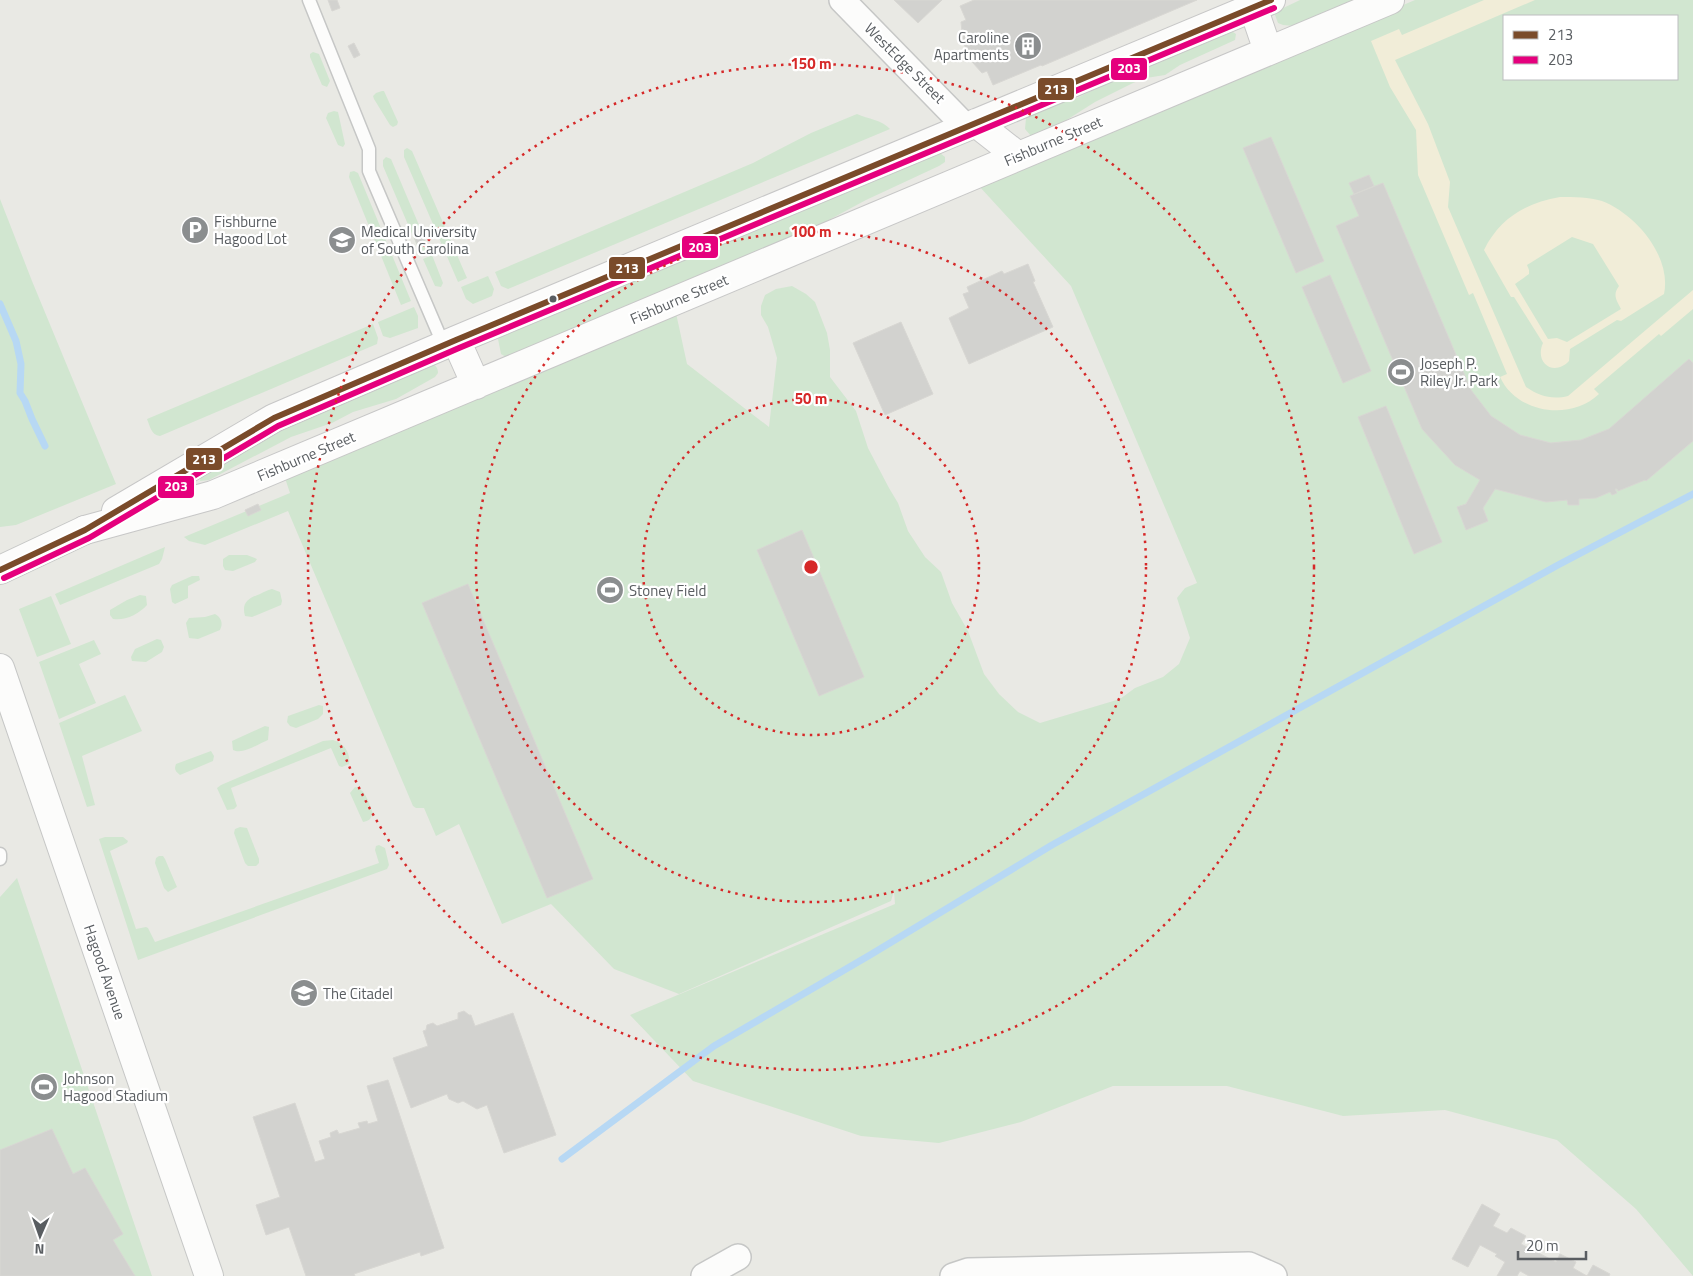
<svg xmlns="http://www.w3.org/2000/svg" width="1693" height="1276" font-family="'Titillium Web',sans-serif">
<style>
.green{fill:#d1e6d0;fill-rule:evenodd}
.sand{fill:#f1edd8;fill-rule:evenodd}
.lines{fill:none;stroke-linecap:round;stroke-linejoin:round}
.stream{stroke:#b7d8f4;stroke-width:7}
.building{fill:#d2d2cf;stroke:#d8d7d3}
.service-casing{stroke:#c6c7c6;stroke-width:15}
.minor-casing{stroke:#c6c7c6;stroke-width:28}
.tertiary-casing{stroke:#c6c7c6;stroke-width:30}
.secondary-casing{stroke:#c7c7c7;stroke-width:30}
.service{stroke:#fcfcfb;stroke-width:12}
.minor{stroke:#fcfcfb;stroke-width:25}
.tertiary{stroke:#fcfcfb;stroke-width:28}
.secondary{stroke:#fcfcfb;stroke-width:28}
.bus-1-casing{stroke:#fff;stroke-width:10}
.bus-2-casing{stroke:#fff;stroke-width:10}
.bus-1{stroke:#7a4b2a;stroke-width:6}
.bus-2{stroke:#e5007d;stroke-width:6}
.ring{fill:none;stroke:#d62828;stroke-width:2.5;stroke-dasharray:2.5 5}
.bus-dot{fill:#595d61;stroke:#fff;stroke-width:2}
.labels{text-anchor:middle;dominant-baseline:central;stroke-width:4.5;stroke-linejoin:round;paint-order:stroke}
.poi-label{font-size:15px;fill:#595d61;stroke:#fff;text-anchor:start}
.street-label{font-size:15px;fill:#595d61;stroke:#fff}
.centre{fill:#d62828;stroke:#fff;stroke-width:2.5}
.ring-label{font-size:15px;text-anchor:middle;font-weight:bold;fill:#d62828;stroke:#fff;stroke-width:4.5;stroke-linejoin:round;paint-order:stroke}
.line-badge{stroke:#fff;stroke-width:2}
.badge-label{font-size:14px;text-anchor:middle;font-weight:bold;fill:#fff}
</style>
<rect width="100%" height="100%" fill="#e9e9e4"/>
<path class="green" d="M 1300,0 L 1363,0 L 1294,26 L 1283,25 L 1278,23 L 1275,15 L 1277,11 Z
M 1415,0 L 1693,0 L 1693,1276 L 1636,1209 L 1557,1140 L 1445,1110 L 1343,1116 L 1227,1086 L 1113,1086 L 1021,1122 L 939,1143 L 861,1136 L 693,1081 L 630,1015 L 895,904 L 894,891 L 891,901 L 679,994 L 614,969 L 551,904 L 502,924 L 459,824 L 436,836 L 424,808 L 416,808 L 413,806 L 288,511 L 205,545 L 189,541 L 184,537 L 290,493 L 285,478 L 676,313 L 687,364 L 769,427 L 777,358 L 768,327 L 761,315 L 761,306 L 765,295 L 776,289 L 792,286 L 806,294 L 815,302 L 827,333 L 830,350 L 830,377 L 856,411 L 868,448 L 889,488 L 898,503 L 908,531 L 925,557 L 941,572 L 952,603 L 968,631 L 984,674 L 999,694 L 1018,712 L 1040,723 L 1120,699 L 1135,688 L 1163,677 L 1179,664 L 1190,638 L 1177,598 L 1185,588 L 1197,583 L 1071,286 L 979,186 ZM 1504,16 L 1677,16 L 1677,79 L 1504,79 Z
M 1230,30 L 1236,34 L 1235,40 L 1180,65 L 1165,75 L 1146,78 L 1133,83 L 1095,102 L 1065,121 L 1057,128 L 1036,136 L 1031,136 L 1025,129 L 1026,118 L 1054,105 L 1077,98 L 1118,78 Z
M 313,52 L 319,54 L 330,81 L 327,87 L 322,85 L 310,57 L 310,54 Z
M 382,91 L 384,91 L 398,122 L 397,125 L 393,127 L 390,125 L 374,99 L 373,96 L 376,93 Z
M 334,111 L 338,112 L 345,144 L 343,147 L 338,145 L 326,118 L 328,113 Z
M 857,114 C 868,119 882,120 890,129 L 508,289 L 501,286 L 495,272 L 753,163 L 811,133 Z
M 407,148 L 412,151 L 467,278 L 458,282 L 404,157 L 404,150 Z
M 940,153 L 945,157 L 945,162 L 939,166 L 866,200 L 799,236 L 506,357 L 501,354 L 498,339 L 500,335 Z
M 386,157 L 391,159 L 430,251 L 421,255 L 383,166 L 383,160 Z
M 354,171 L 358,173 L 411,301 L 401,305 L 349,177 L 350,172 Z
M 0,199 L 32,281 L 116,484 L 16,525 L 0,527 Z
M 432,255 L 443,283 L 441,287 L 435,286 L 423,259 Z
M 488,276 L 494,289 L 492,296 L 473,304 L 466,299 L 461,287 Z
M 414,307 L 418,316 L 418,328 L 390,338 L 383,336 L 378,322 Z
M 373,324 L 378,338 L 377,344 L 160,436 C 151,435 150,426 147,419 Z
M 431,364 C 436,365 438,368 438,373 L 435,377 L 396,399 L 353,412 L 332,423 L 291,437 L 209,480 L 200,481 L 201,476 L 280,430 Z
M 165,547 L 162,559 L 159,564 L 60,605 L 55,594 Z
M 229,555 L 247,555 L 257,559 L 255,562 L 233,571 L 225,570 L 223,566 L 223,559 Z
M 192,576 L 199,576 L 200,580 L 188,586 L 188,598 L 175,604 L 172,602 L 170,589 L 172,585 Z
M 272,589 L 280,592 L 282,601 L 281,605 L 252,617 L 245,616 C 241,602 249,598 260,594 C 264,592 267,590 272,589 Z
M 140,595 L 146,596 L 147,605 C 139,614 125,621 113,619 L 110,615 L 110,610 L 127,600 Z
M 51,596 L 71,644 L 37,657 L 19,609 Z
M 215,614 C 222,618 223,624 220,630 L 198,639 L 189,638 L 186,623 L 189,618 L 205,617 Z
M 157,639 L 161,640 L 164,647 L 162,652 L 146,662 L 132,661 L 131,657 L 135,649 Z
M 94,640 L 101,654 L 79,664 L 96,703 L 59,719 L 39,662 Z
M 125,695 L 142,731 L 82,756 L 95,805 L 87,807 L 59,723 Z
M 319,705 L 323,706 L 323,714 L 318,719 L 296,728 L 290,726 L 287,722 L 288,716 Z
M 265,726 L 269,727 L 268,740 C 258,744 243,755 233,750 L 232,741 Z
M 333,740 C 344,743 351,753 349,764 L 342,767 L 339,766 L 331,748 L 231,788 L 237,806 L 234,809 L 227,810 L 217,788 L 221,785 L 323,741 Z
M 211,751 L 214,756 L 213,761 L 180,775 C 175,771 174,769 176,764 Z
M 355,787 C 366,789 369,804 373,813 C 371,819 369,821 363,822 L 350,793 Z
M 240,827 L 247,828 L 259,859 L 259,863 L 256,866 L 248,866 L 245,863 L 234,833 L 235,829 Z
M 105,837 L 123,837 L 128,841 L 127,843 L 110,851 L 136,929 L 146,927 L 148,928 L 155,942 L 379,863 L 375,850 L 376,846 L 379,845 L 385,848 L 389,865 L 387,869 L 138,960 L 99,839 Z
M 159,856 L 163,856 L 165,859 L 177,887 L 168,892 L 164,888 L 155,863 L 156,858 Z
M 17,878 L 152,1276 L 0,1276 L 0,897 Z"/>
<path class="sand" d="M 1484,0 L 1535,0 L 1395,60 L 1428,124 L 1450,182 L 1448,207 L 1526,387 C 1539,396 1552,400 1568,396 L 1693,290 L 1693,309 L 1661,336 L 1659,334 L 1594,389 L 1599,394 C 1571,421 1517,414 1500,377 L 1507,374 L 1473,293 L 1469,295 L 1418,175 L 1416,130 L 1390,87 L 1371,41 L 1399,29 L 1402,35 Z
M 1560,197 C 1574,197 1589,197 1602,201 C 1636,214 1672,257 1664,294 L 1621,321 L 1617,320 L 1570,349 L 1569,361 C 1554,377 1534,363 1543,343 L 1514,297 L 1511,297 L 1484,250 C 1500,218 1526,203 1560,197 ZM 1572,237 L 1593,244 L 1619,286 C 1612,295 1617,301 1621,309 L 1567,342 L 1557,338 L 1548,339 L 1515,284 L 1529,274 L 1529,270 L 1527,265 Z"/>
<g class="lines">
<path class="stream" d="M 0,304 L 16,341 L 21,364 L 20,393 L 25,401 L 32,419 L 45,446
M 562,1159 L 714,1046 L 870,955 L 1052,845 L 1558,565 L 1693,494"/>
</g>
<path class="building" d="M 328,0 L 337,0 L 340,8 L 332,11 Z
M 894,0 L 942,0 L 918,23 Z
M 974,0 L 1197,0 L 1042,66 L 1041,65 L 993,85 L 987,71 L 982,73 L 973,63 L 963,42 L 961,22 L 966,20 L 960,6 Z
M 354,43 L 360,55 L 354,58 L 348,46 Z
M 1271,137 L 1324,261 L 1296,273 L 1243,148 Z
M 1369,175 L 1374,186 L 1354,194 L 1349,183 Z
M 1383,183 L 1471,390 L 1491,416 L 1520,435 L 1551,443 L 1581,440 L 1609,429 L 1689,359 L 1693,363 L 1693,441 L 1646,481 L 1645,480 L 1618,491 L 1617,489 L 1615,489 L 1617,493 L 1612,495 L 1610,492 L 1596,498 L 1579,499 L 1579,505 L 1568,505 L 1567,500 L 1546,502 L 1495,489 L 1483,508 L 1488,521 L 1466,530 L 1457,507 L 1466,504 L 1480,480 L 1455,465 L 1422,429 L 1336,226 L 1359,216 L 1350,196 Z
M 421,231 L 425,240 L 417,244 L 413,234 Z
M 1028,264 L 1035,281 L 1033,282 L 1053,327 L 969,364 L 949,318 L 969,308 L 963,294 L 969,292 L 967,287 L 1002,271 L 1004,274 Z
M 1330,275 L 1371,371 L 1343,383 L 1302,287 Z
M 901,322 L 933,394 L 885,415 L 853,343 Z
M 1386,406 L 1442,542 L 1414,554 L 1358,417 Z
M 258,504 L 261,510 L 248,516 L 245,510 Z
M 802,530 L 864,677 L 819,696 L 757,550 Z
M 468,584 L 593,879 L 547,898 L 422,603 Z
M 464,1011 L 469,1015 L 471,1015 L 475,1026 L 513,1013 L 556,1135 L 504,1153 L 487,1105 L 477,1109 L 463,1101 L 458,1103 L 449,1099 L 447,1094 L 411,1108 L 393,1058 L 428,1046 L 423,1031 L 426,1030 L 427,1025 L 433,1023 L 437,1026 L 458,1019 L 458,1013 Z
M 388,1080 L 444,1248 L 421,1256 L 420,1252 L 354,1274 L 355,1276 L 306,1276 L 289,1227 L 266,1235 L 256,1205 L 280,1197 L 253,1117 L 295,1103 L 315,1162 L 325,1159 L 319,1141 L 331,1137 L 330,1133 L 337,1130 L 339,1134 L 360,1128 L 358,1123 L 367,1121 L 368,1124 L 378,1121 L 367,1086 Z
M 52,1129 L 73,1174 L 85,1168 L 123,1234 L 113,1240 L 135,1276 L 0,1276 L 0,1150 Z
M 1482,1204 L 1500,1214 L 1493,1226 L 1507,1233 L 1511,1228 L 1526,1236 L 1521,1244 L 1556,1262 L 1560,1254 L 1576,1262 L 1573,1268 L 1587,1276 L 1593,1265 L 1610,1274 L 1609,1276 L 1529,1276 L 1520,1271 L 1517,1276 L 1497,1276 L 1505,1262 L 1495,1256 L 1497,1254 L 1480,1245 L 1468,1267 L 1452,1259 Z"/>
<g class="lines">
<g class="service-casing">
<path id="service" d="M 309,0 L 369,149 L 369,171 L 444,346
M 0,854 L 0,859"/>
</g>
<g class="minor-casing">
<path id="minor" d="M 842,0 L 966,127
M 704,1276 L 738,1257
M 953,1276 L 968,1271 L 1249,1265 L 1274,1276"/>
</g>
<g class="tertiary-casing">
<path id="tertiary" d="M 0,570 L 85,530
M 0,668 L 209,1276"/>
</g>
<g class="secondary-casing">
<path id="secondary" d="M 1253,7 L 1268,51
M 976,123 L 1018,156
M 456,340 L 476,385
M 116,511 L 274,418 L 456,340 L 1271,0
M 85,530 L 213,495 L 1390,0"/>
</g>
<use href="#service" class="service"/>
<use href="#minor" class="minor"/>
<use href="#tertiary" class="tertiary"/>
<use href="#secondary" class="secondary"/>
<g class="bus-1-casing">
<path id="bus-1" d="M 0,570 L 85,530 L 274,418 L 456,340 L 1271,0"/>
</g>
<g class="bus-2-casing">
<path id="bus-2" d="M 4,578 L 89,538 L 278,426 L 459,348 L 1274,8"/>
</g>
<use href="#bus-1" class="bus-1"/>
<use href="#bus-2" class="bus-2"/>
</g>
<g class="ring">
<circle cx="811" cy="567" r="168"/>
<circle cx="811" cy="567" r="335"/>
<circle cx="811" cy="567" r="503"/>
</g>
<defs>
<g id="building-disc" transform="scale(1.4375)"><circle r="9.5" fill="#8b8e8f" stroke="#fff"/><path d="M-4-6H4V6H1V3H-1V6H-4ZM-2.5-4.3h1.7v1.8h-1.7ZM.8-4.3h1.7v1.8H.8ZM-2.5-1h1.7V.8h-1.7ZM.8-1h1.7V.8H.8Z" fill="#fff"/></g>
<g id="parking-disc" transform="scale(1.4375)"><circle r="9.5" fill="#8b8e8f" stroke="#fff"/><path d="M-3.5-5.5H1a3.5 3.5 0 0 1 0 7H-1V5.5H-3.5ZM-1-3.4V-.6H.8a1.4 1.4 0 0 0 0-2.8Z" fill="#fff"/></g>
<g id="university-disc" transform="scale(1.4375)"><circle r="9.5" fill="#8b8e8f" stroke="#fff"/><path d="M0-5L7-2L0 1L-7-2ZM-4 1L0 2.5L4 1V4Q0 6-4 4Z" fill="#fff"/></g>
<g id="stadium-disc" transform="scale(1.4375)"><circle r="9.5" fill="#8b8e8f" stroke="#fff"/><path d="M0-5a6.5 5 0 1 0 0 10a6.5 5 0 1 0 0-10ZM-3.5-1.8h7v3.6h-7Z" fill="#fff"/></g>
</defs>
<g fill-rule="evenodd">
<use href="#building-disc" x="1028" y="46"/>
<use href="#parking-disc" x="195" y="230"/>
<use href="#university-disc" x="342" y="240"/>
<use href="#stadium-disc" x="1401" y="372"/>
<use href="#stadium-disc" x="610" y="590"/>
<use href="#university-disc" x="304" y="993"/>
<use href="#stadium-disc" x="44" y="1087"/>
</g>
<circle class="bus-dot" cx="553" cy="299" r="4.5"/>
<g class="labels">
<g class="poi-label">
<text x="1009" y="37" text-anchor="end">Caroline<tspan x="1009" dy="17">Apartments</tspan></text>
<text x="214" y="221">Fishburne<tspan x="214" dy="17">Hagood Lot</tspan></text>
<text x="361" y="231">Medical University<tspan x="361" dy="17">of South Carolina</tspan></text>
<text x="1420" y="363">Joseph P.<tspan x="1420" dy="17">Riley Jr. Park</tspan></text>
<text x="629" y="590">Stoney Field</text>
<text x="323" y="993">The Citadel</text>
<text x="63" y="1078">Johnson<tspan x="63" dy="17">Hagood Stadium</tspan></text>
</g>
<g class="street-label">
<text transform="translate(905 63) rotate(45)">WestEdge Street</text>
<text transform="translate(1053 141) rotate(-23)">Fishburne Street</text>
<text transform="translate(679 299) rotate(-23)">Fishburne Street</text>
<text transform="translate(306 456) rotate(-23)">Fishburne Street</text>
<text transform="translate(105 972) rotate(71)">Hagood Avenue</text>
</g>
</g>
<circle cx="811" cy="567" r="8" class="centre"/>
<g class="ring-label">
<text x="811" y="69">150 m</text>
<text x="811" y="237">100 m</text>
<text x="811" y="404">50 m</text>
</g>
<g class="line-badge">
<rect x="1110" y="57" width="38" height="24" rx="5" fill="#e5007d"/>
<rect x="1037" y="77" width="38" height="24" rx="5" fill="#7a4b2a"/>
<rect x="681" y="235" width="38" height="24" rx="5" fill="#e5007d"/>
<rect x="608" y="256" width="38" height="24" rx="5" fill="#7a4b2a"/>
<rect x="185" y="447" width="38" height="24" rx="5" fill="#7a4b2a"/>
<rect x="157" y="475" width="38" height="24" rx="5" fill="#e5007d"/>
</g>
<g class="badge-label">
<text x="1129" y="73">203</text>
<text x="1056" y="94">213</text>
<text x="700" y="252">203</text>
<text x="627" y="273">213</text>
<text x="204" y="464">213</text>
<text x="176" y="491">203</text>
</g>
<rect x="1503" y="15" width="175" height="65" fill="#ffffff" stroke="#bdbec0"/>
<rect x="1513" y="31" width="25" height="8" fill="#7a4b2a" stroke="#bdbec0"/>
<text x="1548" y="40" font-size="15" fill="#595d61">213</text>
<rect x="1513" y="56" width="25" height="8" fill="#e5007d" stroke="#bdbec0"/>
<text x="1548" y="65" font-size="15" fill="#595d61">203</text>
<g transform="translate(40 1236) rotate(182)" stroke="#ffffff" stroke-width="4" paint-order="stroke">
<path d="M0-4L9 19L0 12L-9 19Z" fill="#595d61"/>
<text y="-8" font-size="14" font-weight="bold" text-anchor="middle" fill="#595d61">N</text>
</g>
<path d="M1518 1251v8h68v-8" fill="none" stroke="#595d61" stroke-width="2.5"/>
<text x="1526" y="1251" font-size="15" fill="#595d61" stroke="#ffffff" stroke-width="4" paint-order="stroke">20 m</text>
</svg>
